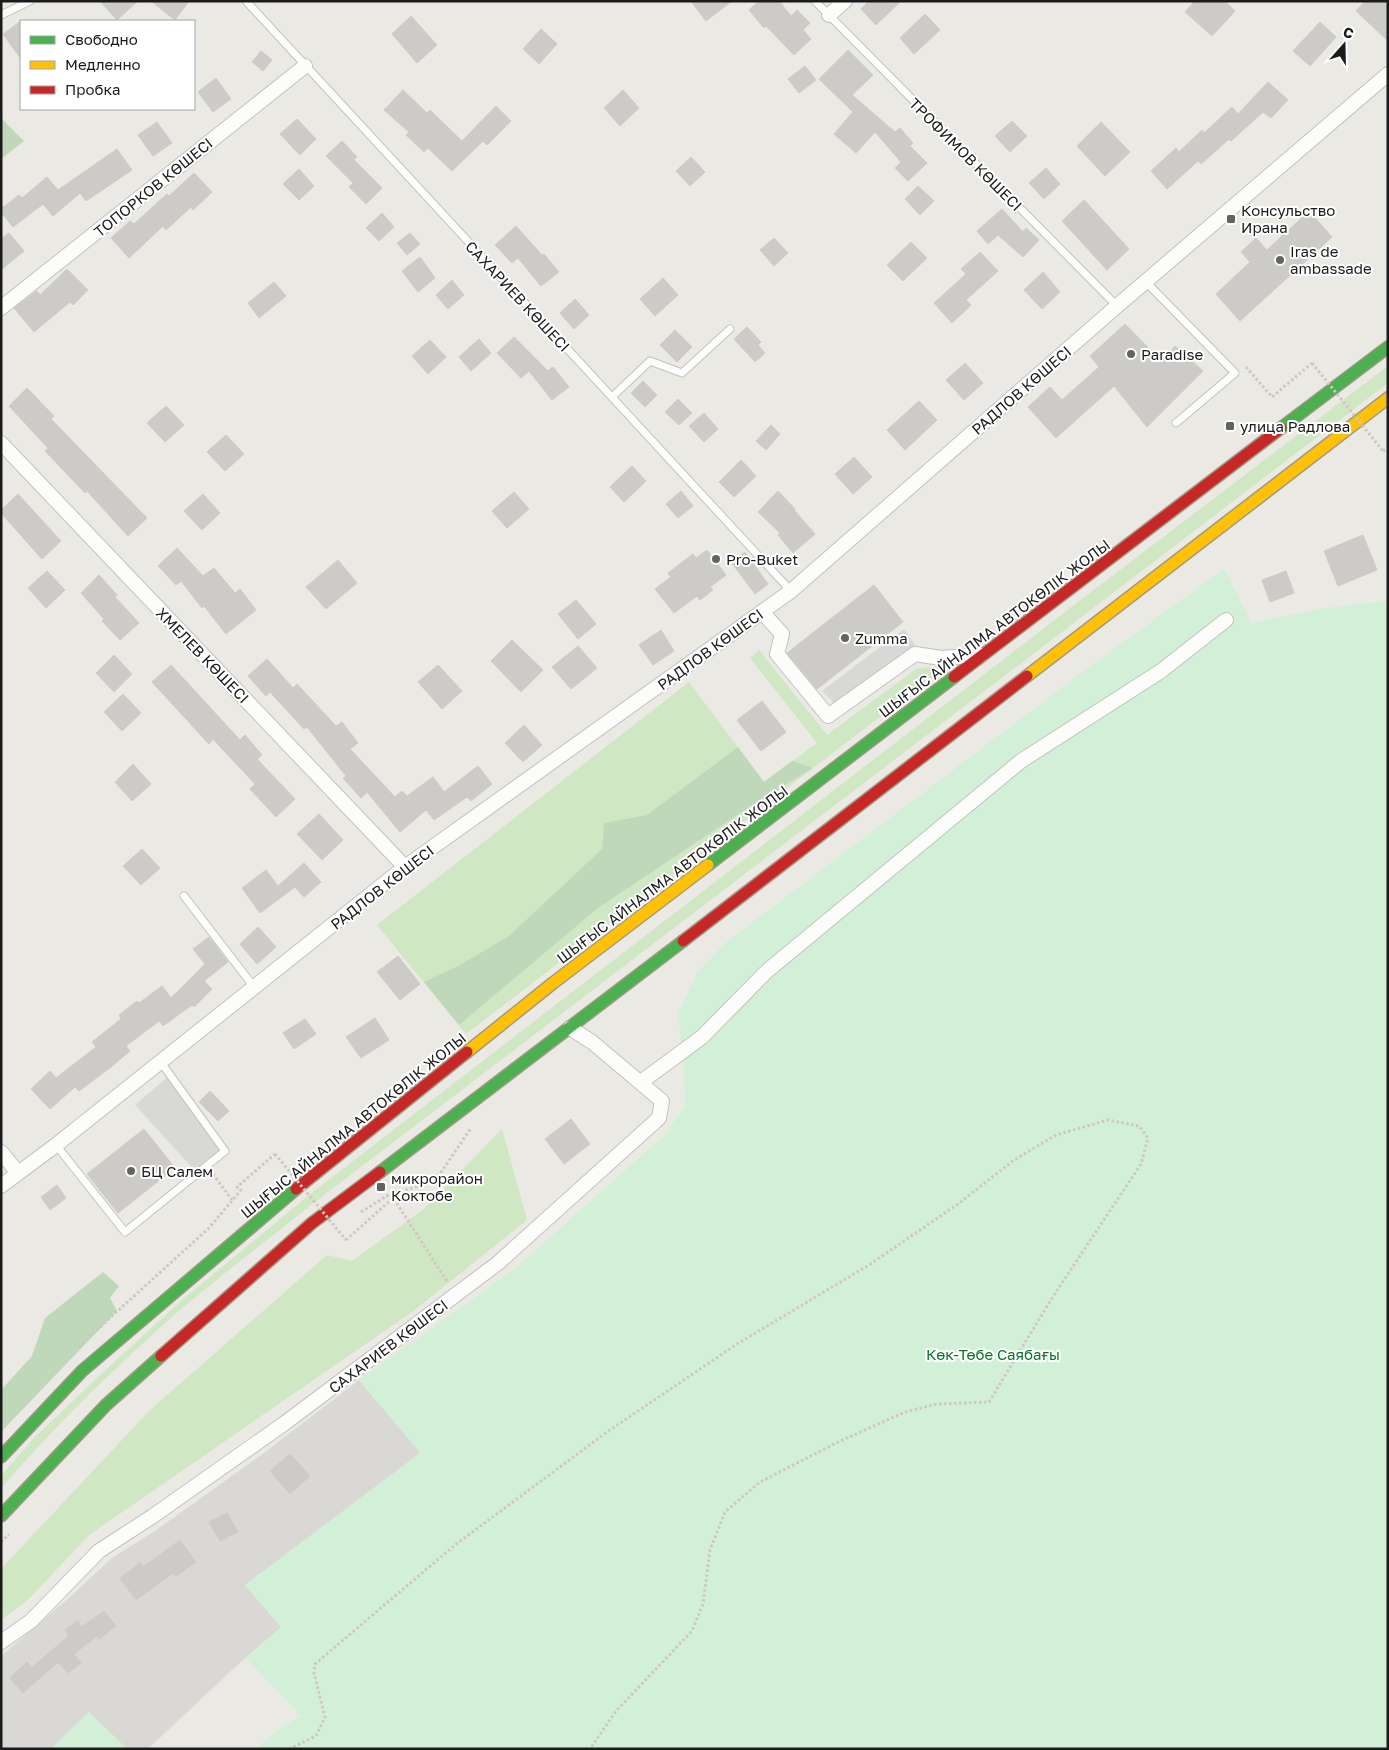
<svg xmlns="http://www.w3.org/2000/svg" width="1389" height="1750" font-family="'Golos Text',sans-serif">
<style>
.residential{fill:#d9d8d5}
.grass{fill:#cfe7c3}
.forest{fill:#bfd8ba}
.park{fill:#d2f0d8}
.parking{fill:#d8d8d6}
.building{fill:#cccbc7;stroke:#cdcbc5}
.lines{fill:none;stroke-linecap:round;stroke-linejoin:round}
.lane-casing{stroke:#c2c2c0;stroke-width:9}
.street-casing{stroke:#c2c2c0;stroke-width:16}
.fast-casing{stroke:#9f9b82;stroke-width:14}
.slow-casing{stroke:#9f9b82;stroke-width:14}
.jam-casing{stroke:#9f9b82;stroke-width:14}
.path{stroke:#d0c6c2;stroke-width:3;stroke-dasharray:2.5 2.5;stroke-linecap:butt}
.lane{stroke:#fcfcfb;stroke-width:7}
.street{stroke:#fcfcfb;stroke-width:14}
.fast{stroke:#4caf50;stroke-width:11}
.slow{stroke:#ffc107;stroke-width:11}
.jam{stroke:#c62828;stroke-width:11}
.path-bridge{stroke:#d0c6c2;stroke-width:3;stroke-dasharray:2.5 2.5;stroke-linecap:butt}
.poi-dot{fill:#636361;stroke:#fff;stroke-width:2}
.labels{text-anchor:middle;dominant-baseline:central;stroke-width:4;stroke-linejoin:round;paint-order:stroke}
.street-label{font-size:15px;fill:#1b1b1b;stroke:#fff}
.poi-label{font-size:15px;fill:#1b1b1b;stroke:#fff;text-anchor:start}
.park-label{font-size:15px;fill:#0f732d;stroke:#fff}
</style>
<rect width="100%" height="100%" fill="#eae9e4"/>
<path class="residential" d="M 359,1380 L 421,1453 L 245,1585 L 281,1627 L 233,1669 L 148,1749 L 127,1749 L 89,1712 L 51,1749 L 1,1749 L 1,1656 L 70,1597 L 112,1558 L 152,1533 L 264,1453 Z"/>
<path class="grass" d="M 1388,366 L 1388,383 L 315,1202 C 272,1236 229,1269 187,1304 C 121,1361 58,1423 1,1488 L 1,1476 L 33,1439 L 99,1376 L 182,1300 L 309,1195 L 1078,602 Z
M 759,650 L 827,735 L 916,669 L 949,664 L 466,1034 L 377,925 L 689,682 L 764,782 L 817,743 L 750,658 Z
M 502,1129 L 527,1220 L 412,1312 L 89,1535 L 29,1599 L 1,1620 L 1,1569 L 149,1411 L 327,1255 L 352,1261 L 424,1209 Z"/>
<path class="forest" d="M 1,118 L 24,141 L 1,159 Z
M 738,747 L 764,782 L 792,761 L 813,768 L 749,807 L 598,908 L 459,1025 L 424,982 L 460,965 L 509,936 L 602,849 L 604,823 L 647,815 Z
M 103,1272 L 119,1286 L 110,1298 L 117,1311 L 1,1432 L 1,1390 L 32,1356 L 45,1318 Z"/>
<path class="park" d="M 1224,569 L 1251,623 L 1325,608 L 1388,601 L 1388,1749 L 256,1749 L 281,1727 L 301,1716 L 246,1658 L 281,1627 L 245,1585 L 420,1453 L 359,1380 L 513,1270 L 665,1135 L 685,1105 L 684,1069 L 678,1014 L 697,973 L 724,944 L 1089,667 Z
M 89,1712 L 127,1749 L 51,1749 Z"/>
<path class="parking" d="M 904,629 L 915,645 L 835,704 L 822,691 Z
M 170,1075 L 225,1151 L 197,1173 L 135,1105 Z"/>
<path class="building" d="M 100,1 L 138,1 L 117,20 Z
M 151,1 L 189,1 L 175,20 Z
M 691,1 L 732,1 L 706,21 Z
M 759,1 L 779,1 L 791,16 L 797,10 L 810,23 L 803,30 L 811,39 L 794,55 L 766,26 L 764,28 L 749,10 Z
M 869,1 L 901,1 L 876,25 L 861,9 Z
M 1195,1 L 1225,1 L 1235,11 L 1212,36 L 1185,12 Z
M 1365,1 L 1388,1 L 1388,41 L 1356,11 Z
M 925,14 L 940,30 L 914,54 L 900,38 Z
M 411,16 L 437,45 L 417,63 L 392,34 Z
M 21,21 L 21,59 L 3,34 Z
M 1320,22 L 1336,37 L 1310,66 L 1293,51 Z
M 541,29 L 557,44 L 539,64 L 523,49 Z
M 848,50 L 873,75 L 852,95 L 895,132 L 900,128 L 913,143 L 910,146 L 927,163 L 908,181 L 895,168 L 901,162 L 875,132 L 856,153 L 834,134 L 853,112 L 819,79 Z
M 261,51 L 272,60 L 263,71 L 252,62 Z
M 805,66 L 816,80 L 799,93 L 788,79 Z
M 216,78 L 231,99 L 213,112 L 198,92 Z
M 1268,82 L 1288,100 L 1271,118 L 1263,112 L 1231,141 L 1229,139 L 1201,164 L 1198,161 L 1167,189 L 1151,171 L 1176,148 L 1179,152 L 1202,130 L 1204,133 L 1232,107 L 1238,114 Z
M 403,90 L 427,113 L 430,110 L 462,141 L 496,106 L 511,121 L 487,145 L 483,141 L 452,171 L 428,148 L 424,152 L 406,135 L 409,132 L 384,110 Z
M 623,90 L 639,108 L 620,126 L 604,108 Z
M 297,119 L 316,139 L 300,155 L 280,134 Z
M 1012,121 L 1027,136 L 1010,152 L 995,136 Z
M 157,122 L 172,143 L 153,156 L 138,135 Z
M 1101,122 L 1130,152 L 1105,176 L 1077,146 Z
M 342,141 L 357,157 L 354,160 L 382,188 L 366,204 L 349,187 L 353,183 L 326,156 Z
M 117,149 L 132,170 L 86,201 L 80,193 L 53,216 L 43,204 L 13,227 L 1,212 L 1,209 L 19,195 L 22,198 L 47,177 L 58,190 Z
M 691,157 L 705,172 L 690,186 L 676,171 Z
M 1046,168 L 1060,184 L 1044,199 L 1029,183 Z
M 299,169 L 314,186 L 299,200 L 283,184 Z
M 194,173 L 212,192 L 193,210 L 191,207 L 166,230 L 163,226 L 129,258 L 111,238 L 130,221 L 134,224 L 167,194 L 169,196 Z
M 918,186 L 934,201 L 920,215 L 905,199 Z
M 1084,200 L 1129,249 L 1107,270 L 1062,221 Z
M 1002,209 L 1023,232 L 1026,228 L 1039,240 L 1023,257 L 998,235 L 988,244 L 977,231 Z
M 1309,211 L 1332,237 L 1240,321 L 1216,294 L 1250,262 L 1241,252 L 1256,238 L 1267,250 Z
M 382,213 L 394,227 L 379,241 L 366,228 Z
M 516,226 L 542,255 L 544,254 L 559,272 L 541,286 L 518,258 L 512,263 L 495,245 Z
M 9,233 L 24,251 L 1,270 L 1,239 Z
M 410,233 L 420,244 L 407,255 L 397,243 Z
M 774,238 L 788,253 L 774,266 L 760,250 Z
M 911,242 L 927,258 L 903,281 L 887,265 Z
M 980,252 L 998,271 L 966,300 L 971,305 L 952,323 L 934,303 L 966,274 L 961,269 Z
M 420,257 L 435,278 L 418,292 L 402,271 Z
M 67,269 L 88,290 L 73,305 L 70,302 L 34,332 L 14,308 L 37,291 L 40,295 Z
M 1043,272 L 1060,292 L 1042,309 L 1024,290 Z
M 663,278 L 678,295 L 655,316 L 640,299 Z
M 452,280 L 464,295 L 448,309 L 436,295 Z
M 274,282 L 286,296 L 259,318 L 248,303 Z
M 575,299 L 589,315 L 574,329 L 560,313 Z
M 1125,324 L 1162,362 L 1175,346 L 1203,371 L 1147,427 L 1114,386 L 1056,438 L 1028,407 L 1050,387 L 1062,400 L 1099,367 L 1090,356 Z
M 747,327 L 761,342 L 758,345 L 765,353 L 755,362 L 734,339 Z
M 675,330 L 692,347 L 677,362 L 660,345 Z
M 514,337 L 548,371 L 553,367 L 569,387 L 552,400 L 529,371 L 521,378 L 497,353 Z
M 479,339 L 491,353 L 471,371 L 459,357 Z
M 430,340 L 446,357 L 428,374 L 412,356 Z
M 965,363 L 983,383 L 964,400 L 946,380 Z
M 643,381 L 657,395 L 645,407 L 631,393 Z
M 27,388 L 54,416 L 51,419 L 147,518 L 128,536 L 87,491 L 85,493 L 45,451 L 48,448 L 9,406 Z
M 678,399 L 692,413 L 679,425 L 665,412 Z
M 919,401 L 937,420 L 905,450 L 887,430 Z
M 166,406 L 184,425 L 165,442 L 147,423 Z
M 704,413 L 718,429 L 704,442 L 689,426 Z
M 771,425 L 780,434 L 766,450 L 756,441 Z
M 226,435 L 244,454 L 225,471 L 207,452 Z
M 854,457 L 872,477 L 853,494 L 835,474 Z
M 741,460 L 756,476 L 734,497 L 719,482 Z
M 632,466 L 646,481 L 624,502 L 610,487 Z
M 681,491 L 693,506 L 678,518 L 666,504 Z
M 778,491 L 795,509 L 794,510 L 815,534 L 793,553 L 778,535 L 780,533 L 758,512 Z
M 514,492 L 529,509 L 507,528 L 492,511 Z
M 18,494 L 61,541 L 42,559 L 1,513 L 1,510 Z
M 203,494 L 220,513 L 202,530 L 184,511 Z
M 1363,535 L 1377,570 L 1338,586 L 1324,551 Z
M 177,548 L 203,576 L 214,568 L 235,593 L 240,589 L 256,610 L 226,634 L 204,606 L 202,608 L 181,581 L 176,585 L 158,566 Z
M 707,550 L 726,575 L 710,587 L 713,590 L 700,600 L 697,596 L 674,613 L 655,589 L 671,577 L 668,573 L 693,554 L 696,558 Z
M 745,552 L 768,584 L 755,594 L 731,562 Z
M 338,560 L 357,583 L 326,609 L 306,587 Z
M 47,571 L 65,590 L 46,608 L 28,588 Z
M 1286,571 L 1294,593 L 1270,602 L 1262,580 Z
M 99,575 L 117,595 L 115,597 L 139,623 L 120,640 L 102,621 L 104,619 L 81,593 Z
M 874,585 L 903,622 L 817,689 L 787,653 Z
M 576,600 L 596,624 L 578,639 L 558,614 Z
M 661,630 L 674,651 L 653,665 L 639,645 Z
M 512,640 L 543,670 L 521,692 L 491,661 Z
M 578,646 L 597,668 L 571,689 L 552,667 Z
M 114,655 L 132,674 L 114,692 L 96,673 Z
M 267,659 L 293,688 L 297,684 L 336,726 L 342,722 L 358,743 L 350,749 L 395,797 L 402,791 L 407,796 L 433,777 L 444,792 L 478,766 L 492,784 L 471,801 L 467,797 L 434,820 L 426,810 L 400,832 L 367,792 L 361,798 L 343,778 L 346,776 L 307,727 L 304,729 L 270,692 L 266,696 L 248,676 Z
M 171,665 L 240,740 L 245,735 L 262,755 L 257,759 L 295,799 L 276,817 L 250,789 L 255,784 L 213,739 L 209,744 L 152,682 Z
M 438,665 L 462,691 L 442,709 L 418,682 Z
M 123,694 L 141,713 L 122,731 L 104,712 Z
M 762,701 L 786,732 L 761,751 L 737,720 Z
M 524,725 L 542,745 L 523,762 L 505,743 Z
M 133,764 L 151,784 L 132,801 L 115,782 Z
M 319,814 L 343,840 L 322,860 L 297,834 Z
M 142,849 L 160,868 L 141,885 L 123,866 Z
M 304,863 L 321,882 L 304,897 L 295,887 L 260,913 L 242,888 L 266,870 L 278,886 Z
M 258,927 L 276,947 L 257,964 L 240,944 Z
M 209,937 L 228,962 L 204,981 L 212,989 L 194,1007 L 192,1005 L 163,1026 L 159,1021 L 126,1046 L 130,1051 L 111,1067 L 79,1091 L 75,1087 L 50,1109 L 31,1089 L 50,1071 L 56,1078 L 96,1047 L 92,1042 L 121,1019 L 119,1015 L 137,1001 L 139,1003 L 162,986 L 171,998 L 205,964 L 193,949 Z
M 398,956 L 420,984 L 400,1000 L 377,972 Z
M 375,1018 L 389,1040 L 361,1058 L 346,1037 Z
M 305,1019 L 316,1034 L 294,1049 L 283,1033 Z
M 210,1091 L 229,1111 L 218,1121 L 199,1102 Z
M 571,1119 L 590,1144 L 564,1164 L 545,1139 Z
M 144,1129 L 175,1168 L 118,1213 L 87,1174 Z
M 57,1185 L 66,1198 L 50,1210 L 41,1197 Z
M 290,1454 L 310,1476 L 290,1494 L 270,1471 Z
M 227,1513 L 238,1532 L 220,1541 L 209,1522 Z
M 180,1540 L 196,1562 L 176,1576 L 173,1573 L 136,1600 L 120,1578 L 140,1563 L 143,1567 Z
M 104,1611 L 116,1626 L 99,1639 L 97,1636 L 74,1654 L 81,1663 L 68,1673 L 58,1662 L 23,1693 L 10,1678 L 27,1662 L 32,1667 L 69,1636 L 65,1630 L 77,1621 L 82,1627 Z"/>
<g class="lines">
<g class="lane-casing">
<path id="lane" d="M 246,1 L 791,591
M 815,1 L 1117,306
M 1,15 L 30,1
M 1146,282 L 1235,373 L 1176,423
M 612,397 L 650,361 L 682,373 L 730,329
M 184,896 L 254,987
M 56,1145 L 125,1232 L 225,1151 L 160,1061"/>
</g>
<g class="street-casing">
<path id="street" d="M 829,15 L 845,1
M 1,308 L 305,66
M 1,443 L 405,867
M 762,612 L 782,634 L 777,654 L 828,716 L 915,654 L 941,658 L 981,655
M 641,1082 L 702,1037 L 767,971 L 1021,761 L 1161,671 L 1226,620
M 1,1152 L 18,1173
M 1,1186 L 56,1145 L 405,867 L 791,591 L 1117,306 L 1388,74
M 1,1642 L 31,1621 L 99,1551 L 153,1516 L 285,1423 L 498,1263 L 659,1118 L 662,1101 L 592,1042 L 570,1028"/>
</g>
<g class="fast-casing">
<path id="fast" d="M 1281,428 L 1388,347
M 708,865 L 954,677
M 380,1172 L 683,941
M 1,1457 L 82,1371 L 296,1189
M 1,1516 L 106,1405 L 161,1356"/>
</g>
<g class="slow-casing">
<path id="slow" d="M 1027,676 L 1388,398
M 467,1052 L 553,983 L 708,865"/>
</g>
<g class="jam-casing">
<path id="jam" d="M 954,677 L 1281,428
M 683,941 L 1027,676
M 296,1189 L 467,1052
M 161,1356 L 312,1223 L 380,1172"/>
</g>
<path class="path" d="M 1246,367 L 1272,397 L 1312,363
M 1383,451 L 1388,448
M 213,1174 L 232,1200
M 394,1199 L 448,1283
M 361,1212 L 390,1194 L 427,1184 L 442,1171 L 471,1128
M 346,1240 L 393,1198
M 78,1347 L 209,1228 L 241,1190 L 237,1187 L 275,1154
M 1,1542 L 9,1534
M 289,1749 L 316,1736 L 325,1717 L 314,1673 L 315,1664 L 455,1545 L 607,1432 L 737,1344 L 869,1265 L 958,1204 L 1014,1160 L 1056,1135 L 1108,1120 L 1139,1126 L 1148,1138 L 1141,1164 L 1052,1298 L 989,1402 L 937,1404 L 905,1412 L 836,1443 L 760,1482 L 725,1512 L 710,1550 L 703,1604 L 692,1631 L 616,1711 L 590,1749"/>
<use href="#lane" class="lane"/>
<use href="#street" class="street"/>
<use href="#fast" class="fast"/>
<use href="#slow" class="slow"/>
<use href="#jam" class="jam"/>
<path class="path-bridge" d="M 1312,363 L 1383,451
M 275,1154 L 346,1240"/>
</g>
<g class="poi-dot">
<rect x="1226" y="214" width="10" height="10" rx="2.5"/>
<circle cx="1280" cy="260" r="5"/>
<circle cx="1131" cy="354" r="5"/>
<rect x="1225" y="421" width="10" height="10" rx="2.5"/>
<circle cx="716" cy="559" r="5"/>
<circle cx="845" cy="638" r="5"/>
<circle cx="131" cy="1171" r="5"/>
<rect x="376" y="1182" width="10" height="10" rx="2.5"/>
</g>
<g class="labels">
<g class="street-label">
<text transform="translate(966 154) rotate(45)">ТРОФИМОВ КӨШЕСІ</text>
<text transform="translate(153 187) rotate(-39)">ТОПОРКОВ КӨШЕСІ</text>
<text transform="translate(518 296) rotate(47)">САХАРИЕВ КӨШЕСІ</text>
<text transform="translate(1021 390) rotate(-41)">РАДЛОВ КӨШЕСІ</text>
<text transform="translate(994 628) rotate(-37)">ШЫҒЫС АЙНАЛМА АВТОКӨЛІК ЖОЛЫ</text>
<text transform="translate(710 649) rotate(-36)">РАДЛОВ КӨШЕСІ</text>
<text transform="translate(203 655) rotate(46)">ХМЕЛЕВ КӨШЕСІ</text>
<text transform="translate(672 874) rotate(-37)">ШЫҒЫС АЙНАЛМА АВТОКӨЛІК ЖОЛЫ</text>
<text transform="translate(382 887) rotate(-38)">РАДЛОВ КӨШЕСІ</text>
<text transform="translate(353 1125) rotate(-39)">ШЫҒЫС АЙНАЛМА АВТОКӨЛІК ЖОЛЫ</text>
<text transform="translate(388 1346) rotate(-37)">САХАРИЕВ КӨШЕСІ</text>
</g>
<g class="poi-label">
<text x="1241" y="210">Консульство<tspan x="1241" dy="17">Ирана</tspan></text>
<text x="1290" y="251">Iras de<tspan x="1290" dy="17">ambassade</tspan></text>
<text x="1141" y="354">Paradise</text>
<text x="1240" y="426">улица Радлова</text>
<text x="726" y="559">Pro-Buket</text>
<text x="855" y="638">Zumma</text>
<text x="141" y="1171">БЦ Салем</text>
<text x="391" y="1178">микрорайон<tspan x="391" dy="17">Коктобе</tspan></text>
</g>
<g class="park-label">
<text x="993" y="1354">Көк-Төбе Саябағы</text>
</g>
</g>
<rect width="1389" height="1750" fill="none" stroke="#1b1b1b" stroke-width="5"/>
<rect x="20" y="20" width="175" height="90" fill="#ffffff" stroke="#a4a4a4"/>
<rect x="30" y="36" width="25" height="8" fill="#4caf50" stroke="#a4a4a4"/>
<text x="65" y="45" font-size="15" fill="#1b1b1b">Свободно</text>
<rect x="30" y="61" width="25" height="8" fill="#ffc107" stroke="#a4a4a4"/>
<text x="65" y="70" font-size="15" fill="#1b1b1b">Медленно</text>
<rect x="30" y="86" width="25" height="8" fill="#c62828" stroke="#a4a4a4"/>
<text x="65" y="95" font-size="15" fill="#1b1b1b">Пробка</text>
<g transform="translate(1344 45) rotate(20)" stroke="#ffffff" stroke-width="4" paint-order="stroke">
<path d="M0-4L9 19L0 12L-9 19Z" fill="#1b1b1b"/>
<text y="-8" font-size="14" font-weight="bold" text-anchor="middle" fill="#1b1b1b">С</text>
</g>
</svg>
